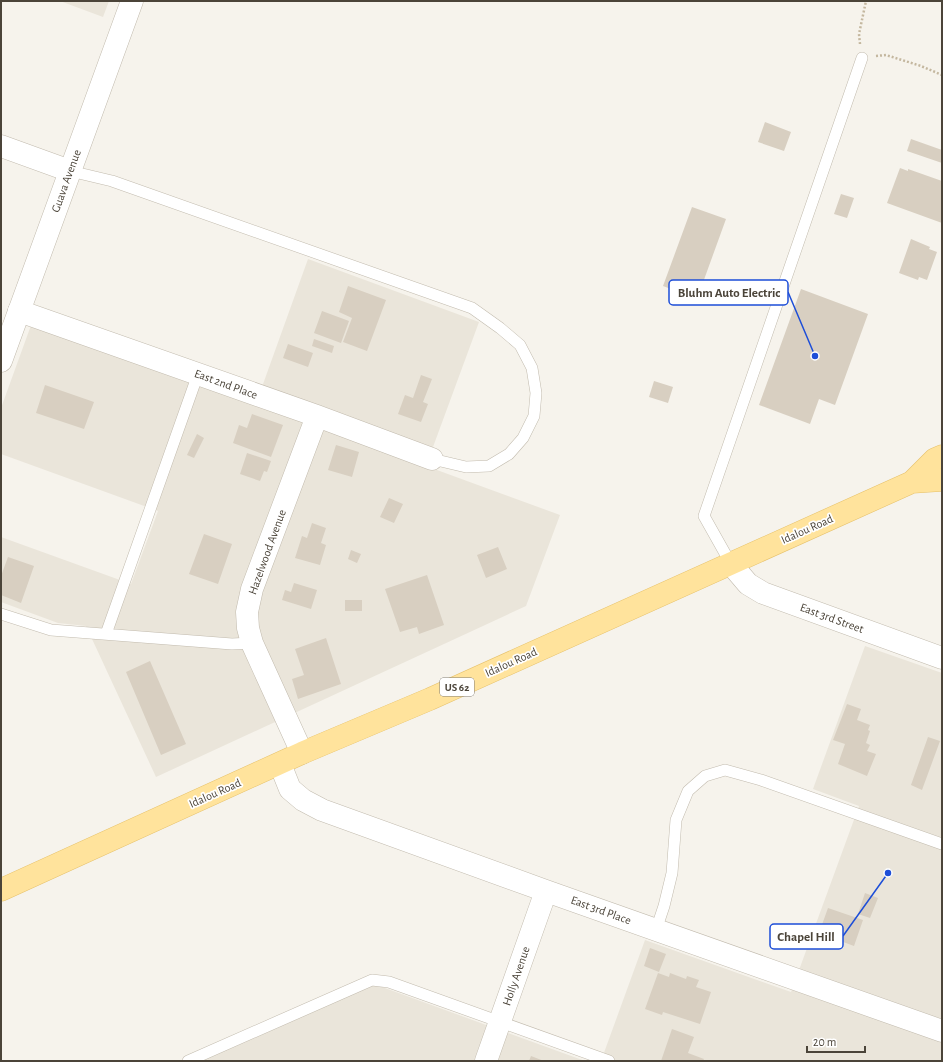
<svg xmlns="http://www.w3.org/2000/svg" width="943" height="1062" font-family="'Alegreya Sans',sans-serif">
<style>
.residential{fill:#eae5da}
.building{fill:#d8cfc1}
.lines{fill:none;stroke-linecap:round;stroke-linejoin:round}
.service-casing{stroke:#c2bbae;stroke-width:12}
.minor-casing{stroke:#c2bbae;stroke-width:23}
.tertiary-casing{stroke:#c2bbae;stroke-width:23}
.primary-casing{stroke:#e6c16a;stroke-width:23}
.path{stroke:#c4b79f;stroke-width:2.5;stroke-dasharray:2 2;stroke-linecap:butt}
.service{stroke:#fff;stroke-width:11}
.minor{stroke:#fff;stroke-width:22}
.tertiary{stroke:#fff;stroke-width:22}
.primary{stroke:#ffe39c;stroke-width:22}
.labels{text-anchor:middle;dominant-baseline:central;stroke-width:3.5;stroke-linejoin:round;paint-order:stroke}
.shield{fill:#fff;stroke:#817c74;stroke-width:1}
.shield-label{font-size:11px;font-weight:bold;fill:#4b4439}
.street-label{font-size:12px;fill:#4b4439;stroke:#fff}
.leader{fill:none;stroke:#1d4ed8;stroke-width:1.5}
.callout-dot{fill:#1d4ed8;stroke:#fff;stroke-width:1.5}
.callout{fill:#fff;stroke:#1d4ed8;stroke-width:1.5}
.callout-label{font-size:13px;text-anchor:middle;font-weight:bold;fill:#4b4439}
</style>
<rect width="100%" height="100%" fill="#f6f3ec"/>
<path class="residential" d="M 60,1 L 109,1 L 103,17 Z
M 308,259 L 479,322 L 426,466 L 560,515 L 526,606 L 156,777 L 86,626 L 58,623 L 1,602 L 1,537 L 131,584 L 158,511 L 1,454 L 1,408 L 34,317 L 258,398 Z
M 865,646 L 942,673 L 942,1061 L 601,1061 L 645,940 L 791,992 L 859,806 L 813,789 Z
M 374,984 L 585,1061 L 195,1061 Z"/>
<path class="building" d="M 765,122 L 791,132 L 784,151 L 758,142 Z
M 911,139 L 942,150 L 942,163 L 907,151 Z
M 900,168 L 908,171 L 908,169 L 942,181 L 942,223 L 887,203 Z
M 841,194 L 854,198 L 847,218 L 834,214 Z
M 692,207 L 726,219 L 697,299 L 663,286 Z
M 911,239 L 930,247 L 929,249 L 937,252 L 927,280 L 919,277 L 918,280 L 899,273 Z
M 348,286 L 386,300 L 367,351 L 343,342 L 352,318 L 339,312 Z
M 801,289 L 868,314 L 835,405 L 819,399 L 810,424 L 759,405 Z
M 322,311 L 349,321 L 341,343 L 314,333 Z
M 314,339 L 334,346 L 332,353 L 312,346 Z
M 288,344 L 313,353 L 308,367 L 283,358 Z
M 421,375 L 432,379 L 423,402 L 428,404 L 421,422 L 398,414 L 405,395 L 413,398 Z
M 654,381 L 673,387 L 668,403 L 649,397 Z
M 45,385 L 94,402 L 84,429 L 36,413 Z
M 252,414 L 283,425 L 271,457 L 233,443 L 239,425 L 247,428 Z
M 197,434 L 204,438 L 194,458 L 187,455 Z
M 336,445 L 359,452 L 352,477 L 328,470 Z
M 247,453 L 271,461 L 267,472 L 264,471 L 260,481 L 240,474 Z
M 389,498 L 403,504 L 394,523 L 380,517 Z
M 312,523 L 326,528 L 321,543 L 326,545 L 320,565 L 295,558 L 302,536 L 307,538 Z
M 204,534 L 232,544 L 218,584 L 189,574 Z
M 498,547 L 507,569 L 486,578 L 477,555 Z
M 351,550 L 361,554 L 357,563 L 348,559 Z
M 8,557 L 34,566 L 21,603 L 1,595 L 1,576 Z
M 427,575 L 444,625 L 419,634 L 417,627 L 400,632 L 385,589 Z
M 294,583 L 317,590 L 311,609 L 282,600 L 285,590 L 291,592 Z
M 345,600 L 362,600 L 362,611 L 345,611 Z
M 326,638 L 341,684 L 298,699 L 292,679 L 304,675 L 295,649 Z
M 150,661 L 186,744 L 161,755 L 126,672 Z
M 847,704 L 861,709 L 857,720 L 870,725 L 868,730 L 870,731 L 866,743 L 870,745 L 867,751 L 876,754 L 867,776 L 838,764 L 845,744 L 833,740 Z
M 928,737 L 940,741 L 922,790 L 911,785 Z
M 865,893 L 878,898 L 870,918 L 858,914 Z
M 828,908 L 863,920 L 854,946 L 819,933 Z
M 650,948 L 666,954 L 659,972 L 644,966 Z
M 658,973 L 669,977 L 670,973 L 686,979 L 687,976 L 699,980 L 696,987 L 711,992 L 700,1024 L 663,1012 L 662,1015 L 645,1009 Z
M 672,1029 L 694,1037 L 688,1053 L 704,1059 L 703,1061 L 661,1061 Z
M 531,1056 L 544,1061 L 529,1061 Z"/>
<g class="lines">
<g class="service-casing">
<path id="service" d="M 70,171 L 112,181 L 472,308 L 500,328 L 520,345 L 532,368 L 536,393 L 534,416 L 523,438 L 509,454 L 489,466 L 466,467 L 432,459
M 731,564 L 704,516 C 756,363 810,211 862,58
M 1,614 L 51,630 L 232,644 L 252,643
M 106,634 L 198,374
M 656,930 L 664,906 L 672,873 L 676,820 L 688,791 L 705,776 L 725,770 L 761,780 L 942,844
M 188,1061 L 372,980 L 389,982 L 609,1061"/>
</g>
<g class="minor-casing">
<path id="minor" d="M 1,146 L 70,171
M 19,311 L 317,416 L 432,459
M 731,564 L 748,584 L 763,593 L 942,658
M 302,753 L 252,643 L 248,628 L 247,612 L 252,589 L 317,416
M 280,764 L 290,789 L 303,800 L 322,810 L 546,891 L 942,1031
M 486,1061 L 546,891"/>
</g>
<g class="tertiary-casing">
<path id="tertiary" d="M 1,361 L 132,1"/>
</g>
<g class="primary-casing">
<path id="primary" d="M 912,482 L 942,480
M 1,890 L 302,753 L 430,699 L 912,482 L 935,459 L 942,456"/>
</g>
<path class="path" d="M 860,44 L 859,34 L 866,1
M 876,56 L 886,55 L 921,66 L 942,75"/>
<use href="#service" class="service"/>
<use href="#minor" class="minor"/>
<use href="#tertiary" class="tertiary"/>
<use href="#primary" class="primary"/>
</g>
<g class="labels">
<rect class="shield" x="440" y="678" width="34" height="18" rx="3"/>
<g class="shield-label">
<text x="457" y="687">US 62</text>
</g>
<g class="street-label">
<text transform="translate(66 181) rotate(-70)">Guava Avenue</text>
<text transform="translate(226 384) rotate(20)">East 2nd Place</text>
<text transform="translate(807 529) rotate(-24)">Idalou Road</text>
<text transform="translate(267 552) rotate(-70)">Hazelwood Avenue</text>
<text transform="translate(832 618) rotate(20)">East 3rd Street</text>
<text transform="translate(511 662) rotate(-24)">Idalou Road</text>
<text transform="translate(215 793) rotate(-24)">Idalou Road</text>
<text transform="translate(601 910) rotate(20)">East 3rd Place</text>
<text transform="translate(516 976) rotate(-71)">Holly Avenue</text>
</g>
</g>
<path class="leader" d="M815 356L788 292M888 873L843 936"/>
<g class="callout-dot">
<circle cx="815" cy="356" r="4"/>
<circle cx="888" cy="873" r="4"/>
</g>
<g class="callout">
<rect x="669" y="280" width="119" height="25" rx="4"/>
<rect x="770" y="924" width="73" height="25" rx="4"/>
</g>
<g class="callout-label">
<text x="729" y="297">Bluhm Auto Electric</text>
<text x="806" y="941">Chapel Hill</text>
</g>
<rect width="943" height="1062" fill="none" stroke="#4b4439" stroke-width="4"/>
<path d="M807 1046v6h58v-6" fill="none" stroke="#4b4439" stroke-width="2"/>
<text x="813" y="1046" font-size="12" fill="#4b4439" stroke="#ffffff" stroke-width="3" paint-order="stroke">20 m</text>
</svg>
